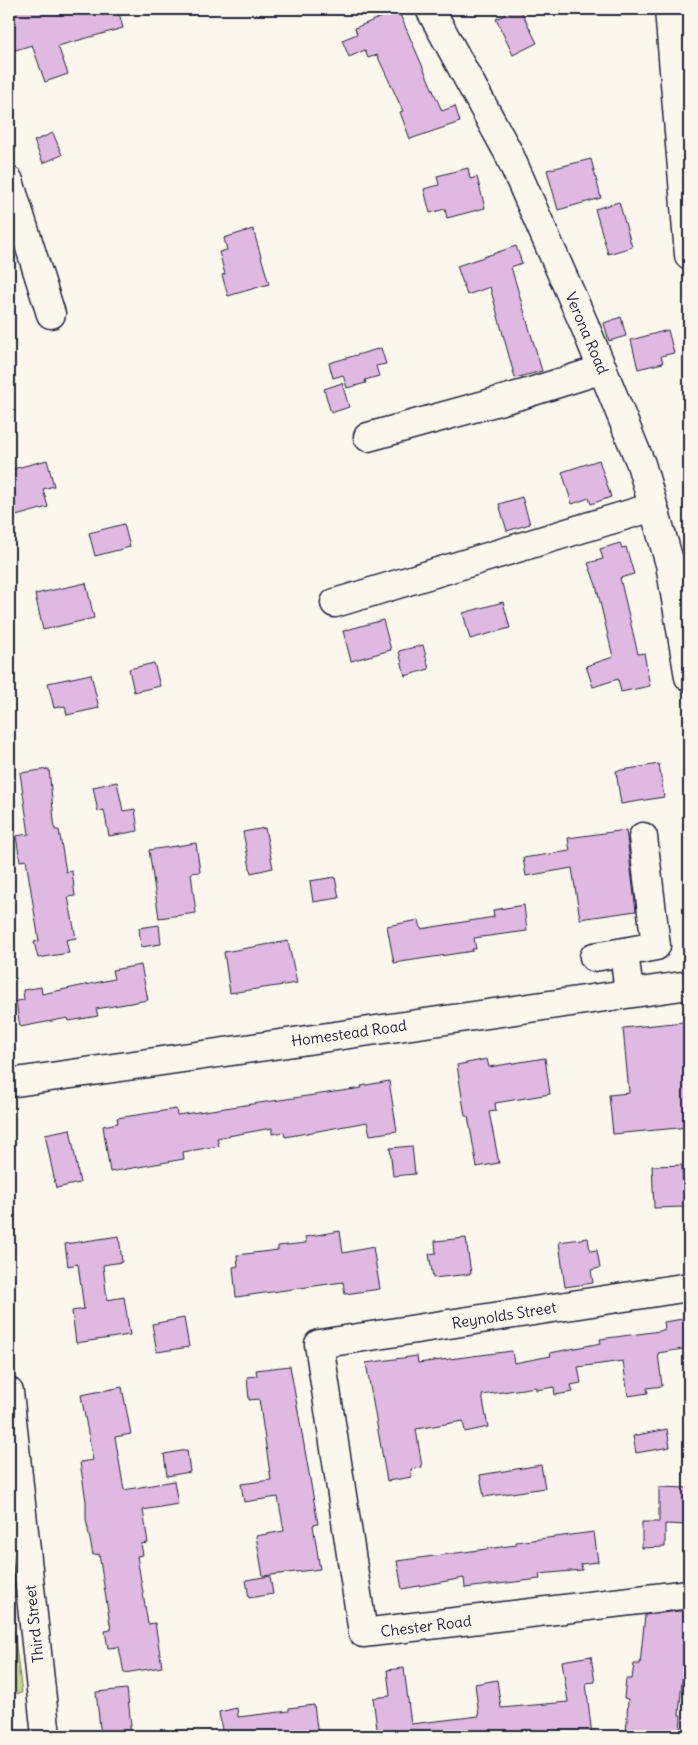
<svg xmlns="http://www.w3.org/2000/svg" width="698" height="1745" font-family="Delius,sans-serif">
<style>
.green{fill:#c5d488;stroke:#747b62}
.building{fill:#dfb9e2;stroke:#22223b}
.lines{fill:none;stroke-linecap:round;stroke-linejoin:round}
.minor-casing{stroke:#22223b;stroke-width:31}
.minor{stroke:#fbf7ec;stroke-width:28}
.labels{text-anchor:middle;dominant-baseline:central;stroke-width:4;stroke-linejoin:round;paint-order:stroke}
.street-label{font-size:15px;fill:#22223b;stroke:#fbf7ec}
</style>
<rect width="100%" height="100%" fill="#fbf7ec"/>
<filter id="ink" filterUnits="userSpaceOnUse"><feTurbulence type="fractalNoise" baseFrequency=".02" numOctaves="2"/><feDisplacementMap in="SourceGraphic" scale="10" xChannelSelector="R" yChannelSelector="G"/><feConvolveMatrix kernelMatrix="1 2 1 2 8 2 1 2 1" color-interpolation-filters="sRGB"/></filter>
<g filter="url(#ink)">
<path class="green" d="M 9,1594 L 22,1693 L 9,1694 Z"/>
<path class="building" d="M 9,9 L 118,9 L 123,28 L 58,46 L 68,74 L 45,82 L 32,45 L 9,52 Z
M 518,9 L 520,9 L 537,43 L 513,55 L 496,19 Z
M 398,10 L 442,111 L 455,106 L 460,122 L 410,139 L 400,112 L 403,111 L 377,55 L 368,58 L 365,50 L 349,57 L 342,40 L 357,34 L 355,28 Z
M 53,133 L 62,155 L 43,163 L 34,141 Z
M 591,159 L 601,198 L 558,210 L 547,170 Z
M 468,168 L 470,179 L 477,177 L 485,208 L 447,218 L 445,209 L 430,213 L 424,189 L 439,185 L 437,176 Z
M 619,202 L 632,247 L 608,254 L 595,209 Z
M 253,229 L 269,284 L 228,296 L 222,275 L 225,274 L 219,252 L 227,250 L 224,238 Z
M 516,246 L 522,263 L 511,267 L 542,371 L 515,378 L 490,287 L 467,295 L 457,266 Z
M 621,317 L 626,336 L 609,341 L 604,323 Z
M 668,330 L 674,353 L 661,356 L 663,363 L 638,369 L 631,340 Z
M 381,348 L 386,364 L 376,366 L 379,376 L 365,380 L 366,383 L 347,388 L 343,375 L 333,378 L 329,363 Z
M 342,383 L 349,407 L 331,413 L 324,389 Z
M 47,460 L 54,486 L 43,489 L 48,507 L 9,518 L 9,470 Z
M 599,460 L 611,497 L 591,504 L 589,498 L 572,504 L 562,472 Z
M 522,497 L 530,524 L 507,531 L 499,504 Z
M 124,524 L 130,547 L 95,556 L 89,533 Z
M 620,543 L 622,548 L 626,547 L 634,574 L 620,578 L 638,654 L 644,653 L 650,686 L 621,692 L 618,679 L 593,687 L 586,666 L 613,657 L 596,585 L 588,563 L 603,559 L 600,549 Z
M 86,583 L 94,618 L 43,630 L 35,594 Z
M 503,602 L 510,628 L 470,639 L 463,613 Z
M 383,620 L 391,650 L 351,661 L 343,631 Z
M 423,645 L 429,669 L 405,676 L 399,651 Z
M 154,663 L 160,686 L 134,692 L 129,669 Z
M 91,674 L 99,708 L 67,715 L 65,706 L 54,708 L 48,683 Z
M 659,764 L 664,797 L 621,804 L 616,771 Z
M 49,769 L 55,830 L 59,830 L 66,872 L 72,871 L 75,896 L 68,897 L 76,938 L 66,940 L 69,953 L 38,958 L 34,942 L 39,941 L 26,860 L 20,861 L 16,836 L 29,834 L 20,773 Z
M 117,782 L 123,811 L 135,809 L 138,831 L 109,836 L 104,810 L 98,812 L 93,787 Z
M 265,828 L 273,868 L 251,873 L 243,832 Z
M 626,830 L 636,911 L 580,919 L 572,868 L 526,876 L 523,858 L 570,851 L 568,838 Z
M 196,843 L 200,872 L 191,873 L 196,913 L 159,918 L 149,850 Z
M 335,877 L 339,898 L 313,902 L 310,881 Z
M 524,905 L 527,931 L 474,938 L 476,949 L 472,949 L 473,951 L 394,963 L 387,926 L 419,920 L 421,929 L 494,917 L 493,910 Z
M 159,925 L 161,944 L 141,947 L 139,928 Z
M 288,941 L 297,983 L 230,993 L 224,952 Z
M 141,965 L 148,1000 L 96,1009 L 98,1016 L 69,1021 L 68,1018 L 20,1027 L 16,1001 L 24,1000 L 23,990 L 41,987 L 42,994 L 114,979 L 112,970 Z
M 684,1022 L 689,1075 L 689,1127 L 613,1134 L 609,1095 L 629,1093 L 623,1028 Z
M 545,1058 L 550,1094 L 495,1103 L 496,1111 L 489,1112 L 499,1163 L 477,1167 L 468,1116 L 465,1116 L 457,1065 L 487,1059 L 489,1067 Z
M 389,1081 L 397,1131 L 370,1135 L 367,1122 L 285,1137 L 284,1132 L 272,1134 L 272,1128 L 217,1138 L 219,1146 L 183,1152 L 184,1159 L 110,1172 L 103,1126 L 118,1123 L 117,1118 L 176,1109 L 177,1115 L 362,1088 L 361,1086 Z
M 70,1129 L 80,1183 L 56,1188 L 45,1134 Z
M 412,1146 L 415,1174 L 393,1176 L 390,1148 Z
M 682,1165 L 684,1207 L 654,1208 L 652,1166 Z
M 340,1231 L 343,1253 L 373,1247 L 380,1289 L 345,1294 L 343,1282 L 236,1297 L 233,1267 L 238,1266 L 237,1255 L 278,1250 L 278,1246 L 306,1243 L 305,1237 Z
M 119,1236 L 122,1262 L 103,1265 L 107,1300 L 124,1297 L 130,1335 L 76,1343 L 72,1311 L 84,1309 L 78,1264 L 68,1266 L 65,1244 Z
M 466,1238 L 471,1274 L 433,1278 L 429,1254 L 436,1253 L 435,1241 Z
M 588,1238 L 590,1251 L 597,1250 L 600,1268 L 591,1270 L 593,1283 L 565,1287 L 559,1242 Z
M 184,1318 L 189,1347 L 157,1352 L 152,1324 Z
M 689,1318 L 689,1348 L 658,1353 L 662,1386 L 647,1388 L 648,1393 L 628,1396 L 623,1361 L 578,1367 L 581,1383 L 571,1385 L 573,1392 L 555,1395 L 554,1387 L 536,1390 L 536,1387 L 482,1395 L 488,1427 L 465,1432 L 463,1421 L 416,1429 L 422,1467 L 411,1469 L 412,1477 L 387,1481 L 366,1363 L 417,1356 L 418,1363 L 512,1351 L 514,1363 L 551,1356 L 550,1353 L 601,1343 L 600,1339 L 660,1331 L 665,1329 L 664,1322 Z
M 290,1366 L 318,1524 L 313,1525 L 320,1569 L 263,1576 L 256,1536 L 284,1531 L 278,1497 L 244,1502 L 241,1484 L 271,1480 L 259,1399 L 249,1400 L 247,1377 L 257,1376 L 256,1370 Z
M 122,1387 L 131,1434 L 115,1437 L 124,1490 L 174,1481 L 178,1504 L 143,1510 L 148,1543 L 141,1544 L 143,1555 L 137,1556 L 148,1624 L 155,1623 L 162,1667 L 124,1673 L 119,1647 L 108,1648 L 105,1631 L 111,1630 L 99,1554 L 93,1555 L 86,1519 L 86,1501 L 80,1462 L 93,1460 L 81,1395 Z
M 667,1429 L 670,1447 L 636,1453 L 633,1436 Z
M 187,1450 L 190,1472 L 167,1476 L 164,1454 Z
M 541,1465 L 545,1488 L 484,1497 L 480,1475 Z
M 659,1487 L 689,1488 L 689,1525 L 665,1524 L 665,1547 L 642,1548 L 642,1522 L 659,1522 Z
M 594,1532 L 598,1562 L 581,1564 L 582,1570 L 539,1574 L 540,1579 L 465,1588 L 464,1578 L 402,1589 L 397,1561 L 516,1545 L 516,1542 Z
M 270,1576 L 273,1594 L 249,1598 L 246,1580 Z
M 679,1611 L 689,1612 L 689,1647 L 685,1646 L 679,1715 L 681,1715 L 680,1736 L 626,1736 L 628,1699 L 624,1698 L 626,1679 L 632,1679 L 634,1664 L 640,1664 L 645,1615 Z
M 591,1656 L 595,1682 L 586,1683 L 592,1736 L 378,1736 L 373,1698 L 390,1696 L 387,1670 L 404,1668 L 411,1724 L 479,1716 L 475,1684 L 497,1680 L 501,1708 L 568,1702 L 562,1661 Z
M 127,1689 L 131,1726 L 129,1727 L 130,1736 L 101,1736 L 96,1692 Z
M 314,1705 L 318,1736 L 223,1736 L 219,1712 L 237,1708 L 238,1717 L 289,1711 L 289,1708 Z"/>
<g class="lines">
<g class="minor-casing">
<path id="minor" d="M 430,9 L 508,152 L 584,324 L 641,464 L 670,564 L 689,677
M 669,9 L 689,255
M 9,181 L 51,314
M 368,437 L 524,394 L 603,369
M 335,603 L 653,507
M 594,957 L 624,952
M 629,993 L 624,952 L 656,946 L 643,837
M 9,1083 L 689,985
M 689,1287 L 319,1344 L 363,1633 L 689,1594
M 9,1392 L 46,1736"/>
</g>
<use href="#minor" class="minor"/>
</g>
</g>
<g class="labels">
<g class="street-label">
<text transform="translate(587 333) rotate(67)">Verona Road</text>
<text transform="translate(349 1033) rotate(-8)">Homestead Road</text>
<text transform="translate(504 1315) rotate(-9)">Reynolds Street</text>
<text transform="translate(34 1624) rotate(-96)">Third Street</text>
<text transform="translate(426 1626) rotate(-7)">Chester Road</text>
</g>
</g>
<rect width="698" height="1745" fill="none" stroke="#fbf7ec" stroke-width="30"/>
<rect x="15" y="15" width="668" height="1715" fill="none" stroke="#22223b" stroke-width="2" filter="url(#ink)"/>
</svg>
